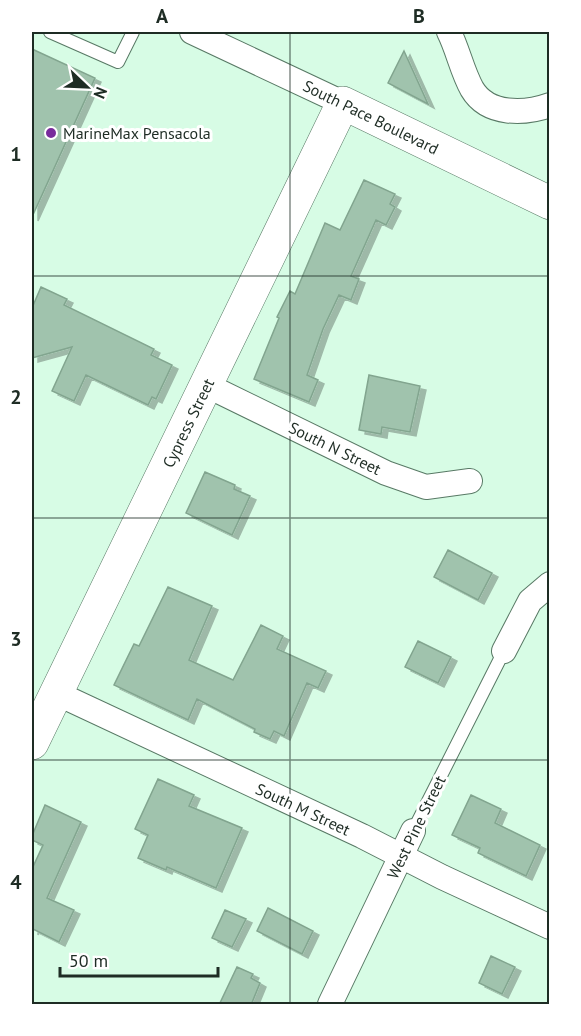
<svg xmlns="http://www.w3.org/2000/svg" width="581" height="1036" font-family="'PT Sans',sans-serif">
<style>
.building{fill:#a0c3ad;stroke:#82a58f;stroke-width:1.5;filter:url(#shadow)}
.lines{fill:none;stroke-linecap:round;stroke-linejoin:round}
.lane-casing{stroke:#587965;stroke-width:14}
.street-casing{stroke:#587965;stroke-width:26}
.secondary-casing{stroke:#587965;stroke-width:34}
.lane{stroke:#fff;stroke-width:12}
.street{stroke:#fff;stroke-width:24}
.secondary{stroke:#fff;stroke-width:33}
.grid{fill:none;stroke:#1e2c24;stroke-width:1.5;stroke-opacity:0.55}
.poi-dot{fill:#782b9c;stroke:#fff;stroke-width:2}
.labels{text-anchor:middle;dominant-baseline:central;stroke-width:6;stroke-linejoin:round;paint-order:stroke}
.street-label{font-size:16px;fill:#1e2c24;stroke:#fff}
.poi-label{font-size:16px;fill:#1e2c24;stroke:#fff;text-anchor:start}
.neatline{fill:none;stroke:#1e2c24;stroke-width:2}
.grid-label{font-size:20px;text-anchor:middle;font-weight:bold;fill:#1e2c24}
</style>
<defs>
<filter id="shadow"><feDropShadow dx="6" dy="4" stdDeviation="0" flood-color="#0004"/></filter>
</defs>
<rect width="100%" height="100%" fill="#d7fce5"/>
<path class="building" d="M 32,49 L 95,78 L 32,217 Z
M 404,51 L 428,104 L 388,83 Z
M 364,180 L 395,194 L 390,204 L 395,207 L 386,225 L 376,220 L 351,276 L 359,279 L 351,300 L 339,295 L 323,329 L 307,375 L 318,380 L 309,402 L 254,379 L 279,318 L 277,317 L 290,291 L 295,294 L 325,223 L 340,230 Z
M 41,287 L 67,299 L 64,305 L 154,349 L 151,355 L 172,365 L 156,399 L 152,397 L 148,405 L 86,375 L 74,401 L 52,391 L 72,347 L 32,358 L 32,308 Z
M 369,375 L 420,386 L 410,432 L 382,427 L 381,434 L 359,430 Z
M 205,472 L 235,485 L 234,489 L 250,496 L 232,535 L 186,513 Z
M 448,550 L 492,573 L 478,600 L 434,577 Z
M 168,587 L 212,606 L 189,660 L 233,680 L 261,625 L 283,636 L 277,649 L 326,671 L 318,688 L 307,683 L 284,736 L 274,731 L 270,739 L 254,732 L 255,729 L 197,699 L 188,720 L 114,685 L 134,644 L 139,646 Z
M 418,641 L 451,657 L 438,683 L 405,667 Z
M 158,779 L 194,795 L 189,806 L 242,828 L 216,888 L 167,867 L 166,870 L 138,858 L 148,835 L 135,829 Z
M 471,795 L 501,809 L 495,823 L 540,845 L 526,876 L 478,853 L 480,848 L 452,835 Z
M 45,805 L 81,822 L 47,898 L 74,910 L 59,942 L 33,929 L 32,931 L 32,869 L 43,845 L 32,840 L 32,836 Z
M 268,908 L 313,931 L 302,954 L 257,931 Z
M 225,910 L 246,919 L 232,947 L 212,938 Z
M 491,956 L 515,967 L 502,994 L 479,983 Z
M 237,967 L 253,974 L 251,978 L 260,983 L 251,1005 L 219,1005 Z"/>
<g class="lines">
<g class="lane-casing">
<path id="lane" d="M 50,32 L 118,62 L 133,32
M 413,831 L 504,651"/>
</g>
<g class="street-casing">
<path id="street" d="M 192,32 L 343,103
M 449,32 C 458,50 462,71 472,89 C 488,116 525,114 550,105
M 206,385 L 386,473 L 426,487 L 470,481
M 504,651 L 530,601 L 550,584
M 56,693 L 362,836 L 442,877 L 550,927
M 330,1004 L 413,831"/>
</g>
<g class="secondary-casing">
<path id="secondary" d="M 32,743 L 343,103 L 550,203"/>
</g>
<use href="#lane" class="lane"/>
<use href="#street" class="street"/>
<use href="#secondary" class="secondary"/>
</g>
<path class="grid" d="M 290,32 L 290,1004M 32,276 L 550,276M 32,518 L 550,518M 32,760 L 550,760"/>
<circle class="poi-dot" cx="51" cy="133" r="6"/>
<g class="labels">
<g class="street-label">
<text transform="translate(371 117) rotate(26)">South Pace Boulevard</text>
<text transform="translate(188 423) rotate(-64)">Cypress Street</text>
<text transform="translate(335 448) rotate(26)">South N Street</text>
<text transform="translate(303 809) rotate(25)">South M Street</text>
<text transform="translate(416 827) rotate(-64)">West Pine Street</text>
</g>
<g class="poi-label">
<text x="63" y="133">MarineMax Pensacola</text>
</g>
</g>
<rect width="581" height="1036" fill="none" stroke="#ffffff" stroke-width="66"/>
<g transform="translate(87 87) rotate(113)" stroke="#ffffff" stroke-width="4.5" paint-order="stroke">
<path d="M0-4.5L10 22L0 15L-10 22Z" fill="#1e2c24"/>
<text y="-9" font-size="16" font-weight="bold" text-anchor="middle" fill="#1e2c24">N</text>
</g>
<path d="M60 967v9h158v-9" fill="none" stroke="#1e2c24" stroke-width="3"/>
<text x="69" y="967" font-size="18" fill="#1e2c24" stroke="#ffffff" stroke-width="4.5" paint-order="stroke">50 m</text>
<rect x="33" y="33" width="515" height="970" class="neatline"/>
<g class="grid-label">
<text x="162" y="23">A</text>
<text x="419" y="23">B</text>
<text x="16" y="161">1</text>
<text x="16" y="404">2</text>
<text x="16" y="646">3</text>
<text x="16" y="889">4</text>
</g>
</svg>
